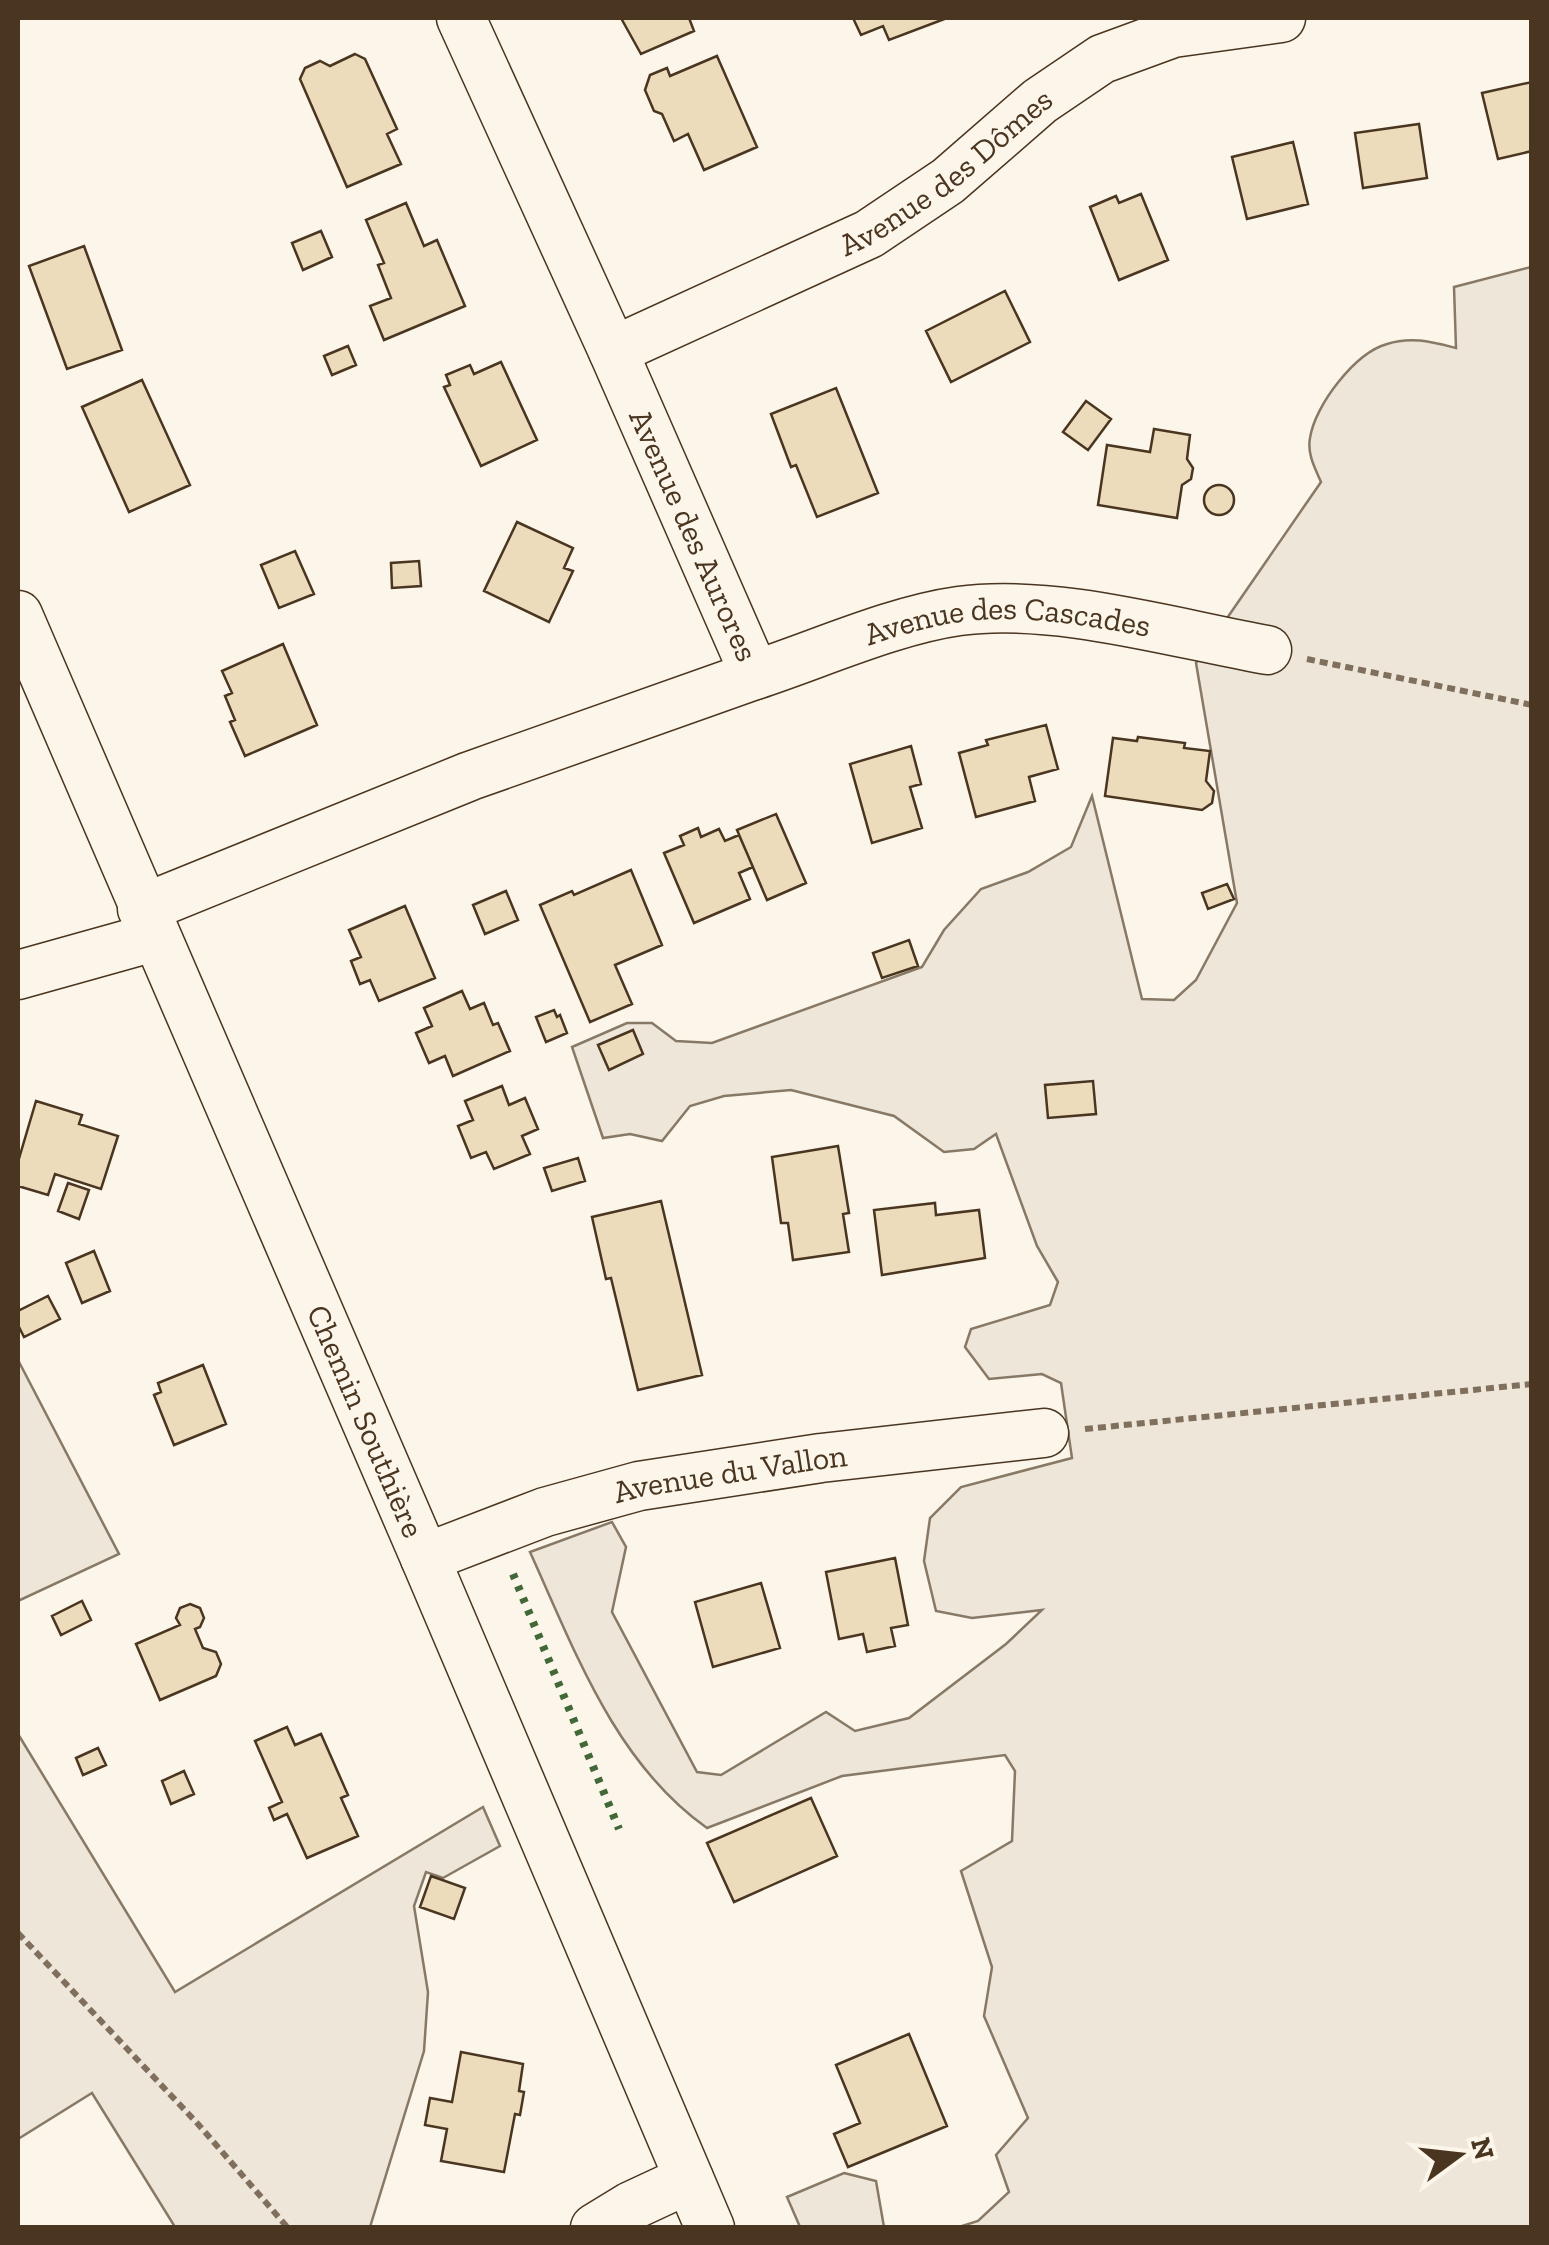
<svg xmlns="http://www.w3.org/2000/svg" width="1549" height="2245" font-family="'Zilla Slab',serif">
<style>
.green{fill:#ede6d9;stroke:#887966;stroke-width:2.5}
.building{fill:#ecdcbc;stroke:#4a3520;stroke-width:2.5}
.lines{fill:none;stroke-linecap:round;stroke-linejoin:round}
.minor-casing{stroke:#4a3520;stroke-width:51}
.path{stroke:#7f6f5c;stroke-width:6;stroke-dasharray:8 5;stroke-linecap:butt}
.minor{stroke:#fbf6e9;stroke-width:48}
.hedge{stroke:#436837;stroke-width:8;stroke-dasharray:5 8;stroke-linecap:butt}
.labels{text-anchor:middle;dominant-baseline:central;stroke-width:8;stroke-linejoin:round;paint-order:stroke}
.street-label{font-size:32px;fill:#4a3520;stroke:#fbf6e9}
</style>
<rect width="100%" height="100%" fill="#fbf6e9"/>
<path class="green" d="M 1531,267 L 1531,2227 L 959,2227 L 978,2221 L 1009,2192 L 996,2155 L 1028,2118 L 984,2016 L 992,1967 L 961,1871 L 1012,1841 L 1015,1771 L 1005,1755 L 842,1776 L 707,1828 C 615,1763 575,1651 530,1552 L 612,1522 L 626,1547 L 612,1612 L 697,1772 L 721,1775 L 826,1712 L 855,1731 L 909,1718 L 1006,1644 L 1042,1610 L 972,1618 L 936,1611 L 924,1561 L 930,1518 L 961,1487 L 1072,1458 L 1061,1383 L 1042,1374 L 989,1379 L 965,1347 L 971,1329 L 1050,1305 L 1058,1282 L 1037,1246 L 996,1134 L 974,1149 L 944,1152 L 894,1116 L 791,1090 L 724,1096 L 690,1106 L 662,1141 L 630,1134 L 603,1138 L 572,1047 L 627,1023 L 652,1023 L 676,1041 L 712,1043 L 922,967 L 944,930 L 981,889 L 1028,872 L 1071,847 L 1092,796 L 1142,999 L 1174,1000 L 1196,980 L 1237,903 L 1196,663 L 1321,482 C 1315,468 1307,454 1310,438 C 1315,405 1355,353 1387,344 C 1411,336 1432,342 1456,348 L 1454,287 Z
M 18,1360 L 119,1554 L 18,1601 Z
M 18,1734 L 175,1992 L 483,1807 L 500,1846 L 443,1878 L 426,1872 L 414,1906 L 428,1992 L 424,2051 L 370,2227 L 175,2227 L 92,2093 L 18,2139 Z
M 844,2173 L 876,2181 L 884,2227 L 800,2227 L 787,2197 Z"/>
<path class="building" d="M 621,18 L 689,18 L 694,31 L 641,54 Z
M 853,18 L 947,18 L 889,40 L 883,26 L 861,35 Z
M 355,54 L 365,59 L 397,129 L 387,134 L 401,164 L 347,187 L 300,79 L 305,68 L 320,61 L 330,66 Z
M 717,56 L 757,147 L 704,170 L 688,134 L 674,141 L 662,114 L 654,111 L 645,90 L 650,75 L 667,68 L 670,76 Z
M 1532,82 L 1532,151 L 1498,159 L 1482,93 Z
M 1419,124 L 1427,178 L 1363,188 L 1355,133 Z
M 1293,142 L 1308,204 L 1247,219 L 1232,157 Z
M 1141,194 L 1168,260 L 1119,280 L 1090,207 L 1116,196 L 1119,203 Z
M 406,203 L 424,246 L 437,240 L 465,306 L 384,340 L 370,306 L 391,298 L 378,265 L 384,263 L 366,220 Z
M 321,231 L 332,257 L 303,270 L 292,243 Z
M 84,246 L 122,350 L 67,369 L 29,266 Z
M 1005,291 L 1030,342 L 951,382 L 926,331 Z
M 348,346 L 356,365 L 332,375 L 324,356 Z
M 501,362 L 537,440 L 481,466 L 444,387 L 450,385 L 446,375 L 470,365 L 474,374 Z
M 142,380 L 190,485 L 129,512 L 82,407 Z
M 836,388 L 878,493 L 817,517 L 796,465 L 791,467 L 771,414 Z
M 1086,401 L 1111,419 L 1088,450 L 1063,432 Z
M 1154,429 L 1190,435 L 1187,459 L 1193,468 L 1191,479 L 1182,485 L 1177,518 L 1098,505 L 1107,445 L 1150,452 Z
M1204 500a15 15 0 1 1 30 0a15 15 0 1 1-30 0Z
M 517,522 L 573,548 L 564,568 L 573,571 L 549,622 L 484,591 Z
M 295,551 L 314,594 L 279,608 L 261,565 Z
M 419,561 L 421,586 L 392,588 L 391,563 Z
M 283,644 L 317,725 L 245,756 L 230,722 L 235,720 L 225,696 L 232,693 L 222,671 Z
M 1046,725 L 1058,769 L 1029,777 L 1035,801 L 976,817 L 959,753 L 988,745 L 986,740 Z
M 1138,737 L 1185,743 L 1184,748 L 1210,751 L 1206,781 L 1214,791 L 1212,803 L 1202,810 L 1105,796 L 1113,738 L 1137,741 Z
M 911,746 L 921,784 L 910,787 L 922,828 L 872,843 L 850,764 Z
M 776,814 L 806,883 L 767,900 L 737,830 Z
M 698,828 L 701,837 L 719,829 L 725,841 L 739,835 L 753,867 L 739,873 L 750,899 L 694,923 L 664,853 L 684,845 L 680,836 Z
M 631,870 L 662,945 L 615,965 L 632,1004 L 590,1022 L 540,905 L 572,891 L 574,895 Z
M 1227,884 L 1234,899 L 1208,909 L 1202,893 Z
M 506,891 L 518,920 L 485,934 L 473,905 Z
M 405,906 L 435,978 L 379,1001 L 370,980 L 360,984 L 351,961 L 361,957 L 349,930 Z
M 909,940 L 918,966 L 882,978 L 873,953 Z
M 462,991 L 470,1009 L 484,1003 L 493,1025 L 498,1023 L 510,1051 L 453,1076 L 445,1056 L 429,1063 L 416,1033 L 432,1026 L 424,1008 Z
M 554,1010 L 557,1017 L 560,1015 L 567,1033 L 546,1042 L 536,1017 Z
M 633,1030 L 643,1054 L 609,1070 L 598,1045 Z
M 1093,1081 L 1096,1114 L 1048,1118 L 1045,1085 Z
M 502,1086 L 509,1105 L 525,1098 L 538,1129 L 522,1136 L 530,1154 L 494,1169 L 486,1152 L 471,1158 L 458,1126 L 473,1120 L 465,1101 Z
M 36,1101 L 82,1115 L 79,1124 L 118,1136 L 101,1189 L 55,1174 L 48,1195 L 18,1186 L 18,1162 Z
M 838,1146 L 849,1213 L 843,1214 L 849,1252 L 793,1260 L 788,1223 L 781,1223 L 772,1157 Z
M 578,1158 L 585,1181 L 552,1191 L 544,1168 Z
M 68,1183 L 89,1190 L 79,1219 L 58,1211 Z
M 661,1201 L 702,1375 L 638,1390 L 611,1278 L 606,1279 L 592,1217 Z
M 935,1203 L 936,1215 L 979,1210 L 985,1258 L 882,1275 L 874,1210 Z
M 94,1251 L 110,1291 L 82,1303 L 66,1263 Z
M 48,1296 L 60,1319 L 24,1337 L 18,1325 L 18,1311 Z
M 203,1365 L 226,1424 L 174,1445 L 154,1395 L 161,1392 L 158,1383 Z
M 895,1558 L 908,1625 L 891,1628 L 895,1646 L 867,1652 L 863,1634 L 839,1639 L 826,1572 Z
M 761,1583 L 780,1648 L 713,1667 L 695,1602 Z
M 82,1601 L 91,1620 L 61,1635 L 52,1616 Z
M 190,1604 L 200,1608 L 204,1618 L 200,1627 L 195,1629 L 203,1648 L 216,1652 L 221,1664 L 216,1676 L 160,1700 L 136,1644 L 180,1625 L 176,1618 L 180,1608 Z
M 287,1727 L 295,1745 L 321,1734 L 348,1795 L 341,1798 L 358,1836 L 307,1858 L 287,1814 L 274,1820 L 269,1808 L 282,1802 L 255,1741 Z
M 98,1748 L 106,1765 L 83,1775 L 76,1758 Z
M 184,1771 L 194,1794 L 171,1804 L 162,1781 Z
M 811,1798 L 837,1856 L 734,1902 L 707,1843 Z
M 431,1876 L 465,1888 L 454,1919 L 420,1907 Z
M 909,2034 L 947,2126 L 848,2167 L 834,2134 L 860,2123 L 836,2065 Z
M 461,2052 L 523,2064 L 519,2091 L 524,2092 L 520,2115 L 515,2114 L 504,2172 L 441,2161 L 447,2129 L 425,2125 L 430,2098 L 452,2102 Z"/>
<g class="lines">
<g class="minor-casing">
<g id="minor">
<path id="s1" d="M 613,351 L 869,234 L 948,181 L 1040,101 L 1102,59 L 1173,33 L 1281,18"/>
<path id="s2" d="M 18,615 L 425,1558 L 710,2228"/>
<path id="s3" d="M 755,675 C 819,654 894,620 959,611 C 1053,598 1173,633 1267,650"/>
<path d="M 142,909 L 470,776 L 755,675 L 613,351 L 461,18"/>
<path d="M 18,975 L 154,937"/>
<path id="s4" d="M 425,1558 L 545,1512 L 639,1486 L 821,1458 L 1044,1433"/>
<path d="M 595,2228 L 631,2206 L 689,2179"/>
</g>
</g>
<path class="path" d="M 1307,659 L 1532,705
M 1085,1429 L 1532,1384
M 18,1933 L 198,2124 L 288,2228"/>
<use href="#minor" class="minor"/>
<path class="hedge" d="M 513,1574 L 619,1829"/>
</g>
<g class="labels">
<g class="street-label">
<text stroke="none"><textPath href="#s1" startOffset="380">Avenue des Dômes</textPath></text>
<text transform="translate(694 535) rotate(66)">Avenue des Aurores</text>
<text stroke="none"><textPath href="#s3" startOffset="262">Avenue des Cascades</textPath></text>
<text stroke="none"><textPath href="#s2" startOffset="878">Chemin Southière</textPath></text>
<text stroke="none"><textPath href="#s4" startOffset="318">Avenue du Vallon</textPath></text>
</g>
</g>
<rect width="1549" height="2245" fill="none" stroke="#4a3520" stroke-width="40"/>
<g transform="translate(1459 2155) rotate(75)" stroke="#fbf6e9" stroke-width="8" paint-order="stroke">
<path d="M0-8L18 38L0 25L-18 38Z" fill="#4a3520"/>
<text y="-15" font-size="28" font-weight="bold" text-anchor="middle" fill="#4a3520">N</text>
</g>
</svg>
